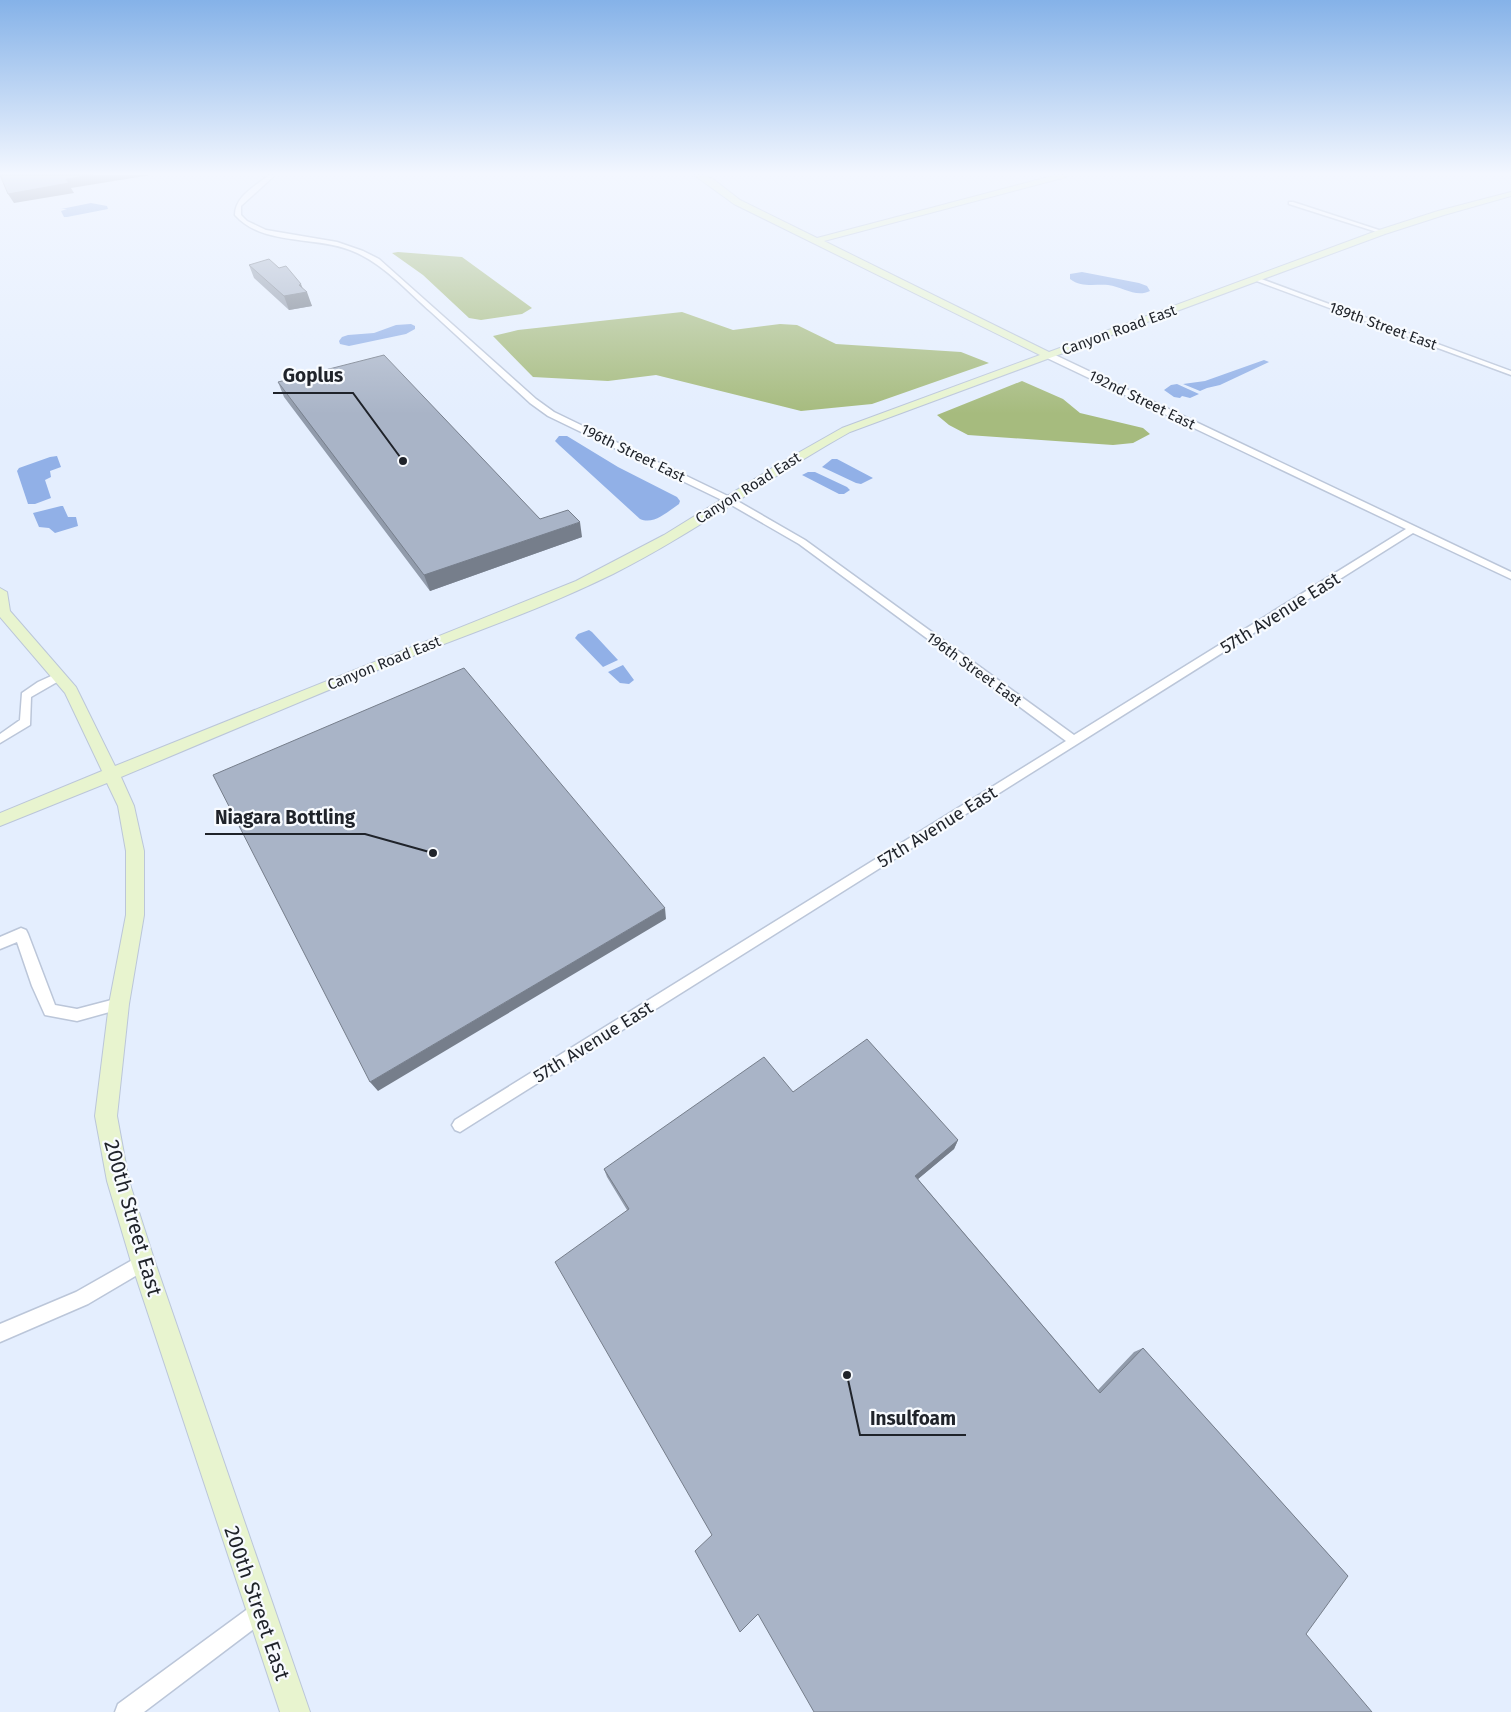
<svg xmlns="http://www.w3.org/2000/svg" width="1511" height="1712" font-family="'Fira Sans',sans-serif">
<style>
.forest{fill:#a6bb7e}
.water{fill:#91b0e7}
.lines{fill:none;stroke-linecap:round;stroke-linejoin:round}
.street-casing{stroke:#bbc6d9;stroke-width:3}
.secondary-casing{stroke:#bbc6d9;stroke-width:2}
.street{fill:#fff;fill-rule:evenodd}
.secondary{fill:#e8f4cf;fill-rule:evenodd}
.wall{fill:#919bab}
.shaded-wall{fill:#767e8b}
.building{fill:#a9b4c7;stroke:#767e8b}
.labels{text-anchor:middle;dominant-baseline:central;stroke-width:4.5;stroke-linejoin:round;paint-order:stroke}
.far-street-label{font-size:15px;fill:#1f232a;stroke:#f8fbff}
.street-label{font-size:18px;fill:#1f232a;stroke:#f8fbff}
.near-street-label{font-size:21px;fill:#1f232a;stroke:#f8fbff}
.leader{fill:none;stroke:#1f232a;stroke-width:2}
.callout-dot{fill:#1f232a;stroke:#f8fbff;stroke-width:2}
.callout-label{font-size:19px;text-anchor:middle;font-weight:bold;fill:#1f232a;stroke:#f8fbff;stroke-width:4.5;stroke-linejoin:round;paint-order:stroke}
</style>
<rect width="100%" height="100%" fill="#e4eefe"/>
<path class="forest" d="M 398,252 L 462,257 L 532,308 L 522,314 L 481,320 L 469,318 L 423,275 L 392,253 Z
M 682,312 L 733,330 L 780,324 L 797,325 L 836,344 L 961,352 L 989,363 L 872,404 L 801,411 L 656,375 L 608,381 L 533,377 L 493,336 L 518,330 Z
M 1022,381 L 1063,399 L 1080,413 L 1143,428 L 1150,434 L 1133,443 L 1113,445 L 968,435 L 949,425 L 937,415 Z"/>
<path class="water" d="M 91,203 L 107,206 L 108,209 L 67,217 L 64,217 L 61,211 L 67,209 L 61,209 Z
M 1082,272 L 1139,283 L 1147,286 L 1150,291 C 1136,298 1123,287 1108,285 C 1095,284 1082,288 1070,279 L 1070,274 Z
M 411,324 L 415,326 L 415,329 L 406,334 L 349,346 L 340,344 L 339,341 L 342,337 L 348,335 L 374,333 L 396,325 Z
M 1264,360 L 1269,362 L 1220,385 L 1207,388 L 1200,391 L 1183,384 L 1205,381 Z
M 1177,384 L 1199,394 L 1190,398 L 1182,396 L 1180,398 L 1174,397 L 1164,390 L 1171,385 Z
M 559,436 L 567,436 L 618,467 L 677,497 L 680,501 L 679,504 C 667,512 654,525 640,519 L 559,445 L 555,441 Z
M 57,456 L 61,467 L 50,471 L 51,477 L 45,480 L 51,498 L 35,504 L 28,504 L 17,471 L 19,468 L 50,457 Z
M 832,459 L 837,459 L 873,478 L 861,484 L 856,483 L 822,467 Z
M 808,472 L 815,472 L 847,487 L 850,490 L 844,494 L 839,494 L 802,475 Z
M 61,506 L 63,506 L 68,517 L 76,517 L 78,526 L 55,533 L 49,528 L 39,527 L 33,513 Z
M 589,630 L 592,632 L 618,660 L 603,667 L 575,638 L 578,634 Z
M 623,665 L 634,680 L 629,684 L 620,683 L 608,672 Z"/>
<g class="lines">
<g class="street-casing">
<path id="street" d="M 269,175 L 275,175 L 241,206 L 241,215 L 247,221 L 266,230 L 337,242 L 363,251 L 379,259 L 536,399 L 554,412 L 734,499 L 805,540 L 1074,735 L 1406,529 L 1047,358 L 1047,354 L 1053,354 L 1511,572 L 1511,579 L 1413,533 L 460,1132 L 455,1130 L 452,1125 L 455,1120 L 1066,741 L 799,544 L 728,503 L 548,416 L 530,403 C 497,373 464,342 431,312 C 406,290 382,262 350,250 C 313,236 263,246 235,215 C 235,196 256,186 269,175 Z
M 1289,202 L 1293,202 L 1385,232 L 1380,233 L 1289,204 Z
M 1256,277 L 1511,371 L 1511,375 L 1254,280 L 1253,279 Z
M 60,672 L 65,676 L 64,678 L 31,697 L 30,725 L 0,743 L 0,734 L 20,720 L 22,693 L 38,682 Z
M 21,928 L 26,930 L 28,934 L 55,1005 L 77,1009 L 119,998 L 124,1000 L 126,1004 L 124,1008 L 77,1021 L 45,1015 L 32,986 L 17,942 L 0,949 L 0,937 Z
M 143,1254 L 149,1256 L 151,1262 L 149,1268 L 88,1304 L 0,1342 L 0,1324 L 76,1292 Z
M 260,1602 L 267,1605 L 270,1612 L 267,1619 L 144,1712 L 115,1712 L 118,1704 L 253,1605 Z"/>
</g>
<g class="secondary-casing">
<path id="secondary" d="M 694,175 L 703,175 L 713,179 L 740,200 L 817,238 L 1056,175 L 1066,175 L 1066,177 L 824,241 L 1049,352 L 1379,230 L 1438,211 L 1511,192 L 1511,196 L 1444,215 L 1385,234 L 850,432 C 769,477 695,533 613,574 C 542,609 468,634 395,663 C 303,700 212,739 121,777 L 134,806 L 144,851 L 144,915 L 129,1004 L 117,1116 L 129,1181 L 155,1262 L 310,1712 L 280,1712 L 131,1262 L 107,1181 L 95,1116 L 109,1004 L 126,915 L 126,851 L 118,806 L 107,783 L 0,826 L 0,813 L 102,771 L 65,693 L 0,617 L 0,588 L 7,592 L 10,611 L 76,687 L 115,766 L 576,581 L 664,535 L 782,462 L 842,428 L 1040,355 L 734,204 Z"/>
</g>
<use href="#street" class="street"/>
<use href="#secondary" class="secondary"/>
</g>
<path class="wall" d="M 249,265 L 303,289 L 312,306 L 289,310 L 254,278 Z
M 278,382 L 540,519 L 582,537 L 430,591 L 284,397 Z
M 793,1092 L 958,1140 L 954,1149 L 918,1179 L 1098,1390 L 1134,1352 L 1143,1348 L 1348,1576 L 712,1535 L 627,1210 L 607,1177 L 604,1169 Z"/>
<path class="shaded-wall" d="M 93,175 L 151,175 L 71,188 L 74,193 L 14,203 L 8,194 L 66,179 Z
M 301,284 L 304,292 L 307,292 L 312,306 L 289,310 L 284,296 L 299,285 Z
M 580,522 L 582,537 L 430,591 L 424,575 Z
M 665,908 L 666,919 L 378,1091 L 370,1082 Z
M 958,1140 L 954,1149 L 912,1184 L 915,1176 Z"/>
<path class="building" d="M 0,175 L 93,175 L 66,179 L 69,183 L 8,194 Z
M 269,259 L 279,268 L 286,266 L 301,284 L 299,285 L 307,292 L 284,296 L 249,265 Z
M 384,355 L 540,519 L 568,510 L 580,522 L 424,575 L 278,382 Z
M 464,668 L 665,908 L 370,1082 L 213,775 Z
M 867,1039 L 958,1140 L 915,1176 L 1100,1393 L 1143,1348 L 1348,1576 L 1306,1634 L 1372,1712 L 814,1712 L 758,1614 L 740,1632 L 695,1551 L 712,1535 L 555,1262 L 629,1209 L 604,1169 L 764,1057 L 793,1092 Z"/>
<linearGradient id="sky" x2="0" y2="1"><stop stop-color="#85b2e8"/><stop offset="0.42" stop-color="#f3f7ff"/><stop offset="1" stop-color="#f3f7ff" stop-opacity="0"/></linearGradient>
<rect width="1511" height="414" fill="url(#sky)"/>
<g class="labels">
<g class="far-street-label">
<text transform="translate(1383 326) rotate(20)">189th Street East</text>
<text transform="translate(1119 330) rotate(-20)">Canyon Road East</text>
<text transform="translate(1142 400) rotate(26)">192nd Street East</text>
<text transform="translate(633 453) rotate(26)">196th Street East</text>
<text transform="translate(748 488) rotate(-32)">Canyon Road East</text>
<text transform="translate(384 663) rotate(-22)">Canyon Road East</text>
<text transform="translate(974 669) rotate(36)">196th Street East</text>
</g>
<g class="street-label">
<text transform="translate(1280 613) rotate(-32)">57th Avenue East</text>
<text transform="translate(937 827) rotate(-32)">57th Avenue East</text>
<text transform="translate(593 1042) rotate(-32)">57th Avenue East</text>
</g>
<g class="near-street-label">
<text transform="translate(133 1218) rotate(74)">200th Street East</text>
<text transform="translate(257 1603) rotate(71)">200th Street East</text>
</g>
</g>
<path class="leader" d="M403 461L353 393H273M433 853L365 834H205M847 1375L860 1435H966"/>
<g class="callout-dot">
<circle cx="403" cy="461" r="5"/>
<circle cx="433" cy="853" r="5"/>
<circle cx="847" cy="1375" r="5"/>
</g>
<g class="callout-label">
<text x="313" y="382">Goplus</text>
<text x="285" y="824">Niagara Bottling</text>
<text x="913" y="1425">Insulfoam</text>
</g>
</svg>
